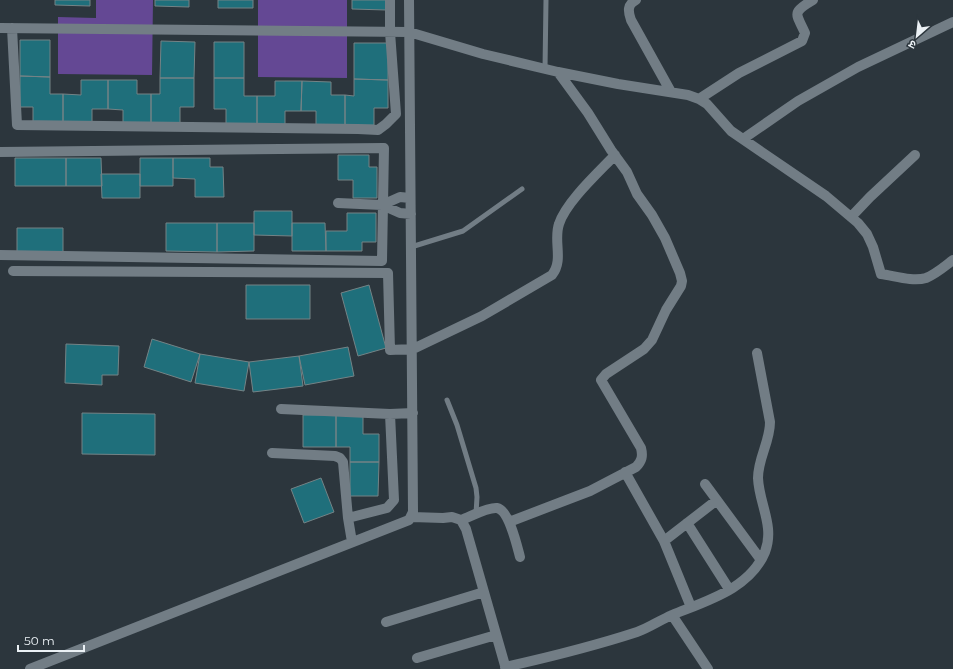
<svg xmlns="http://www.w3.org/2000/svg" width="953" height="669" font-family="Montserrat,'Noto Sans Devanagari',sans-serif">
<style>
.park{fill:#644894}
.building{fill:#1f6f7b;stroke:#748386}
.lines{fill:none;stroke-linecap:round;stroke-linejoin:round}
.service{stroke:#727d85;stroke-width:5}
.minor{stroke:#727d85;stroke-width:10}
</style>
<rect width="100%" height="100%" fill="#2c363d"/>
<path class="park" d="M 96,0 L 153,0 L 152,75 L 58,74 L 58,17 L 96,18 Z
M 258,0 L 347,0 L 347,78 L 258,77 Z"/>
<path class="building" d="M 55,0 L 90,0 L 90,6 L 55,5 Z
M 155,0 L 189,0 L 189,7 L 155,6 Z
M 218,0 L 253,0 L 253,8 L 218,8 Z
M 352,0 L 386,0 L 386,10 L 352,9 Z
M 20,40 L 50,40 L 50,77 L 20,76 Z
M 161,41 L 195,42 L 194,78 L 160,78 Z
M 214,42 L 244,42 L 244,78 L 214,78 Z
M 354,43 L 388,43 L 388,80 L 354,79 Z
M 20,76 L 50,77 L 50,94 L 63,94 L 63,125 L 33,124 L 33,107 L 20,107 Z
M 160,78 L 194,78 L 194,107 L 180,107 L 180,124 L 151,124 L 151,94 L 160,94 Z
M 214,78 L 244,78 L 244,96 L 257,96 L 257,126 L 226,126 L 226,109 L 214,109 Z
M 354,79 L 388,80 L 388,108 L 374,108 L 374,125 L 345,125 L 345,95 L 354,96 Z
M 81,80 L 108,80 L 108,109 L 92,109 L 92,125 L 63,125 L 63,94 L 81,95 Z
M 108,80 L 137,80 L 137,94 L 151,94 L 151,124 L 123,123 L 123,110 L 108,109 Z
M 275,81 L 302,81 L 301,111 L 285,111 L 285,127 L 257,126 L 257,96 L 275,96 Z
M 302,81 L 331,82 L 331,95 L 345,95 L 345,125 L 316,125 L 316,111 L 301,111 Z
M 338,155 L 369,155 L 369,167 L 377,167 L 377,198 L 353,198 L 353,180 L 338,180 Z
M 15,158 L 66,158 L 66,186 L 15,186 Z
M 66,158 L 101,158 L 102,186 L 66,186 Z
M 140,158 L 173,158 L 173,186 L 140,186 Z
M 173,158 L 210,158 L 210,167 L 223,167 L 224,197 L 195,197 L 195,179 L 173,178 Z
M 101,174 L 140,174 L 140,198 L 102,198 Z
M 254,211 L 292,211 L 292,236 L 254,235 Z
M 347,213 L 376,213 L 376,242 L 362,242 L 362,251 L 326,251 L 326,231 L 347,231 Z
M 166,223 L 217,223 L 217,252 L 166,251 Z
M 217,223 L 254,223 L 254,251 L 217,252 Z
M 292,223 L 325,223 L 326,251 L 292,251 Z
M 17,228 L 63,228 L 63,254 L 17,254 Z
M 246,285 L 310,285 L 310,319 L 246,319 Z
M 369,285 L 386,348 L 358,356 L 341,293 Z
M 152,339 L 200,354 L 191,382 L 144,367 Z
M 66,344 L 119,346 L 118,375 L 102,375 L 102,385 L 65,383 Z
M 348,347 L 354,376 L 305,385 L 299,356 Z
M 200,354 L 249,362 L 244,391 L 195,383 Z
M 299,356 L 303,386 L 253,392 L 249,362 Z
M 82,413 L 155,414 L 155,455 L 82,454 Z
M 303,415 L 336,415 L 336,447 L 303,447 Z
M 336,415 L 363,416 L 363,434 L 379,434 L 379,462 L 350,462 L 350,447 L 336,447 Z
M 350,462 L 379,462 L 378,496 L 350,496 Z
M 321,478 L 334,512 L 304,523 L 291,489 Z"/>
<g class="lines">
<path class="service" d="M 545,69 L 546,0
M 411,247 L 463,231 L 522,189
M 447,400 L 457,425 L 476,488 L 477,497 L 476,514"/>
<path class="minor" d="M 636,0 C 627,5 628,11 631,20 L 671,92
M 0,28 L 409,32 L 483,54 L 558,72 L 618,84 L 688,95 L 699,99 L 707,104 L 731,131 L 826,196 L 858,223 L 867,234 L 873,247 L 881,274 C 895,276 913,282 926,278 C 936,274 945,266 953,260
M 12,28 L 17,125 L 358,129 L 378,130 L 386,124 L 396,114 L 390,32 L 390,0
M 699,99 L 739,73 L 802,41 L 805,33 C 796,13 791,13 813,0
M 743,139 L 798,101 L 858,67 L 953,22
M 0,152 L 384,148 L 382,261 L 0,255
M 338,203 L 382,205 L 400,213 L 411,214
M 382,205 L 400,197 L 410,198
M 851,217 L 870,197 L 915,155
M 13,271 L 388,273 L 390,350 L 413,349 L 482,316 L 552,275 C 564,260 553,241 559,224 C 566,202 598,173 615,155
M 281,409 L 390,414 L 413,413
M 272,453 L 335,456 L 340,458 L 343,462 L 348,518
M 625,472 L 664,541 L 691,607
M 705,484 L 761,560
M 412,517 L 443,518 L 452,517 L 461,520 L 466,529 L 506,669
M 461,520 C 470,517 487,507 497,508 C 509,510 517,546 520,557
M 509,522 L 590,491 L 636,467 C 642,461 643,456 641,448 L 601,380 L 606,374 L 644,349 L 652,340 L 666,310 L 681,286 L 682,281 L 680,273 L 665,238 L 652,215 L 637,194 L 627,172 L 611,150 L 588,113 L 558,72
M 687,523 L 729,589
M 664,541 L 717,500
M 352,542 L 348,518 L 387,508 L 394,500 L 390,414
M 672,615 L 708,669
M 386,622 L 484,592
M 417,658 L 496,635
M 505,667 C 550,657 594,646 637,632 C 649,628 660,620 672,615 C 706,601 750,589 765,552 C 775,526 759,504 758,478 C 758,458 770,442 770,422 L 757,353
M 30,669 L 409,520 L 413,512 L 409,0"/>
</g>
<g transform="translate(917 36) rotate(208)" stroke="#2c363d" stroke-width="3" paint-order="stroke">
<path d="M0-3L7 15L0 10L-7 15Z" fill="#ebf1f5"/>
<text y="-6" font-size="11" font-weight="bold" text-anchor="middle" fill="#ebf1f5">उ</text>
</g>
<path d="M18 645v6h66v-6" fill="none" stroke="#ebf1f5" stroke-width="2"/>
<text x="24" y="645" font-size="12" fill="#ebf1f5" stroke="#2c363d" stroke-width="3" paint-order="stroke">50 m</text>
</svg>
